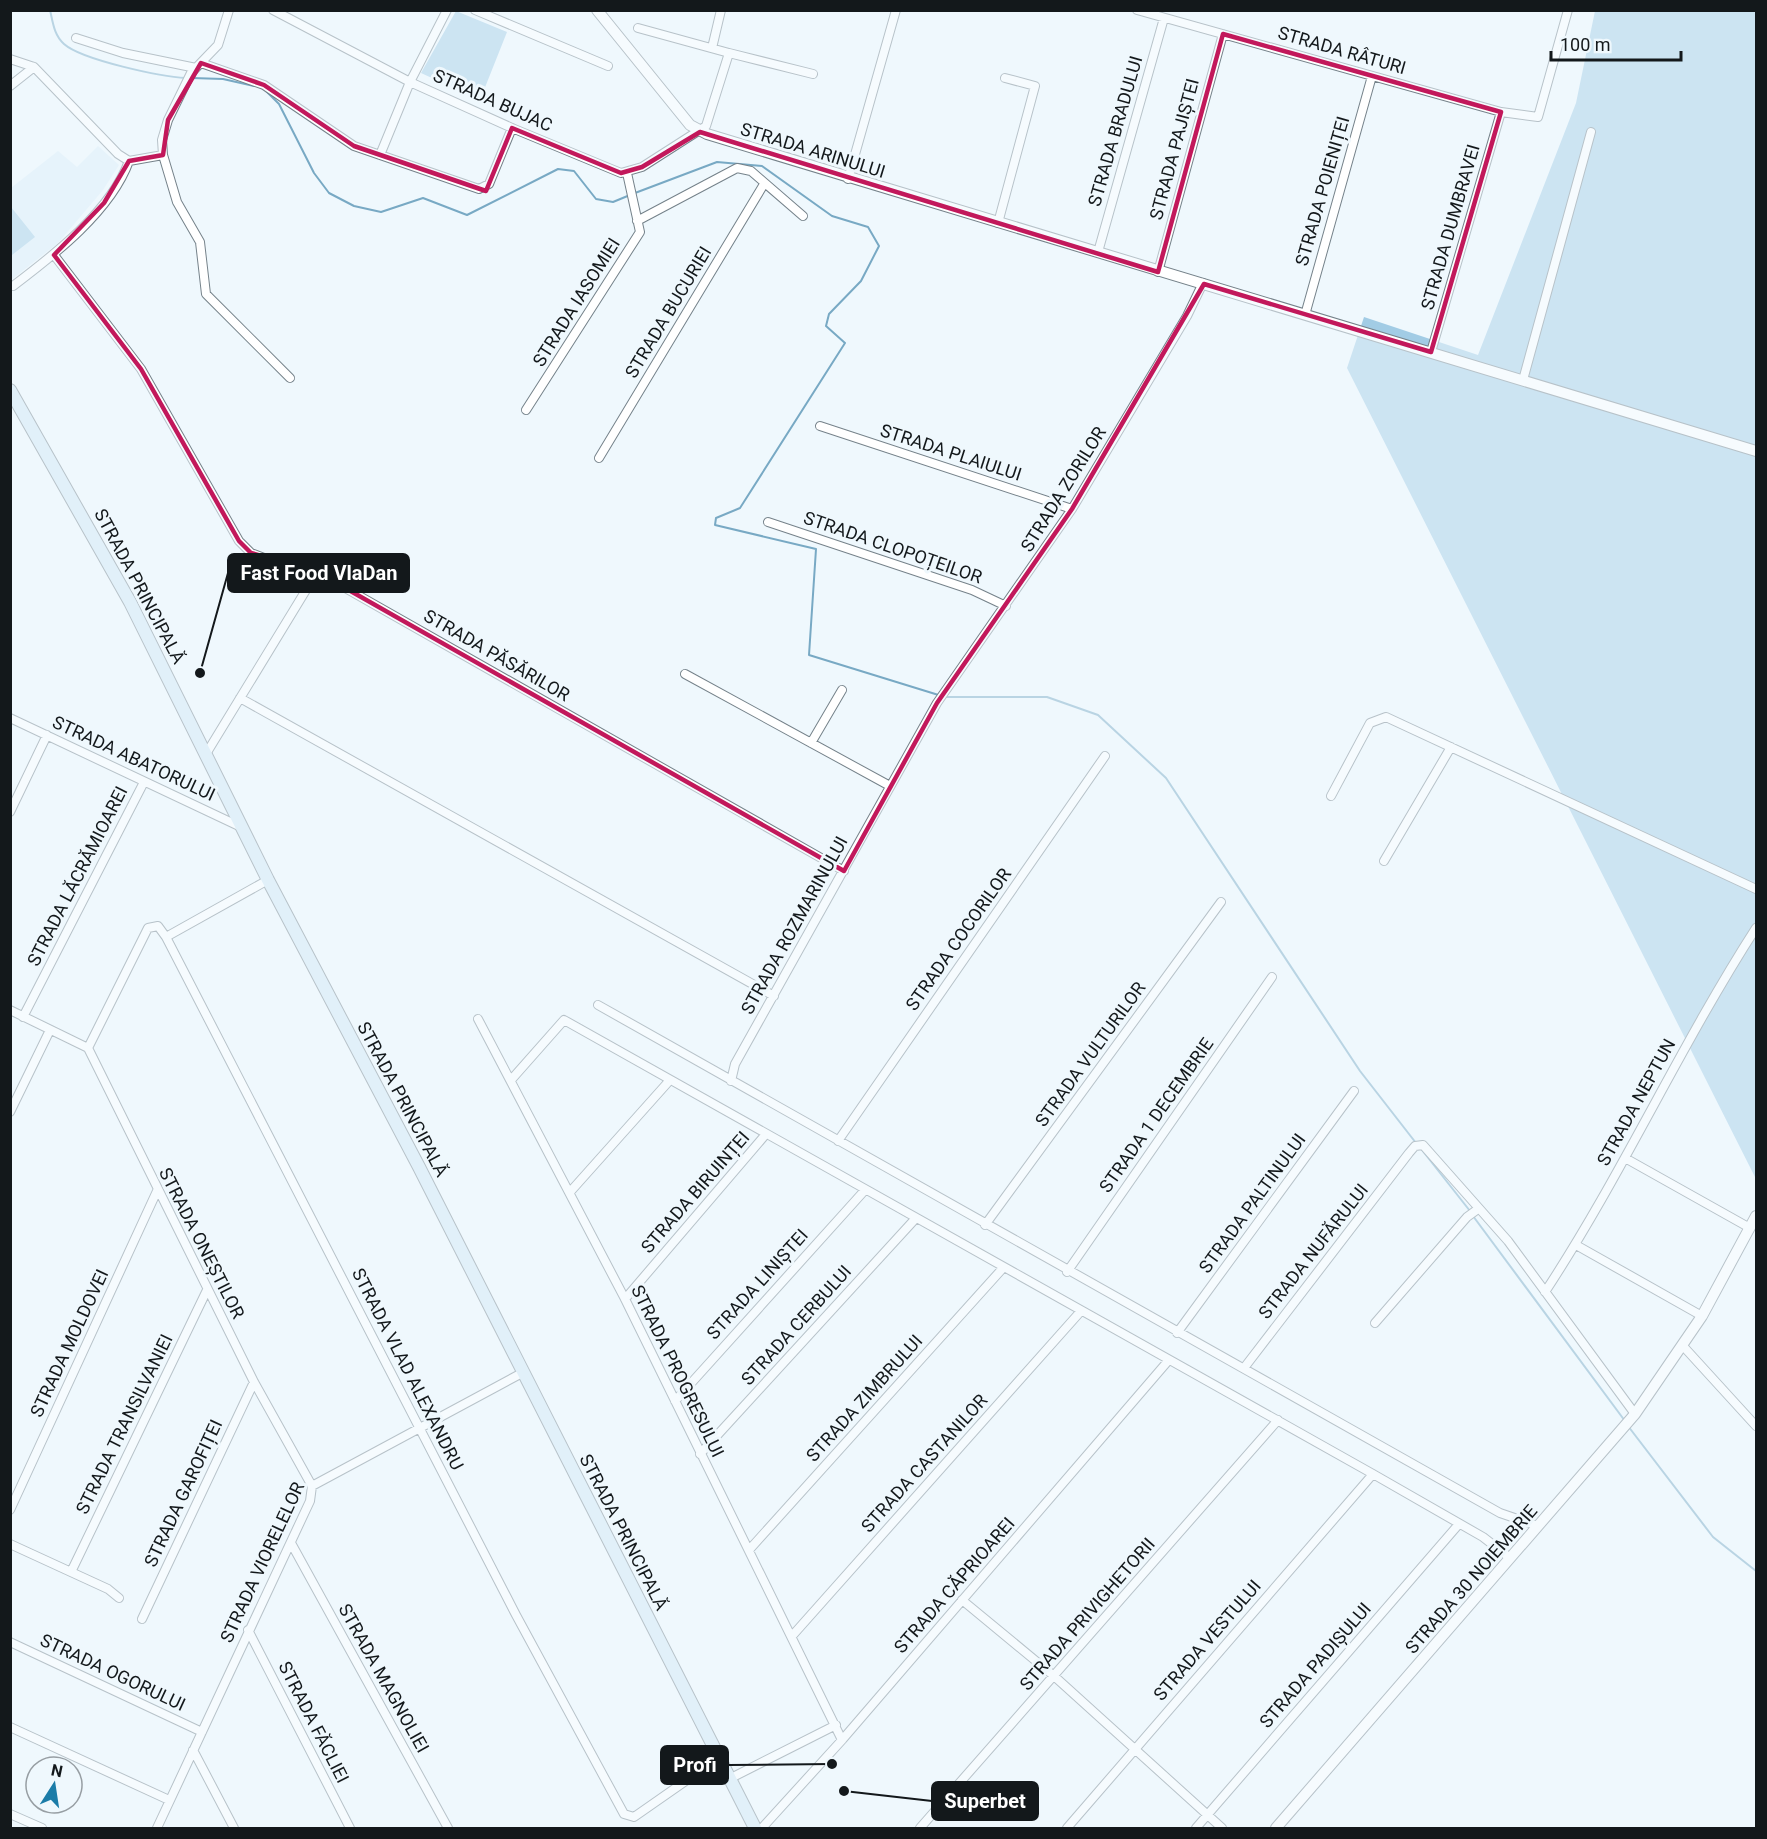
<svg xmlns="http://www.w3.org/2000/svg" width="1767" height="1839" font-family="Roboto,sans-serif">
<style>
.built{fill:#dceef8}
.green{fill:#a2cce5}
.lines{fill:none;stroke-linecap:round;stroke-linejoin:round}
.stream{stroke:#78a9c4;stroke-width:2}
.minor-casing{stroke:#75828a;stroke-width:10}
.tertiary-casing{stroke:#75828a;stroke-width:12}
.secondary-casing{stroke:#75828a;stroke-width:14}
.minor{stroke:#fff;stroke-width:8}
.tertiary{stroke:#fff;stroke-width:10}
.secondary{stroke:#d1e7f4;stroke-width:12}
.marked{fill:none;stroke:#c2185b;stroke-width:4.5;stroke-linejoin:round}
.labels{text-anchor:middle;dominant-baseline:central;stroke-width:6;stroke-linejoin:round;paint-order:stroke}
.street-label{font-size:18px;fill:#13181b;stroke:#eff8fd}
.leader{fill:none;stroke:#13181b;stroke-width:2}
.callout-dot{fill:#13181b;stroke:#eff8fd;stroke-width:2}
.callout{fill:#13181b;stroke:#13181b;stroke-width:2}
.callout-label{font-size:20px;text-anchor:middle;font-weight:bold;fill:#fff}
</style>
<rect width="100%" height="100%" fill="#eff8fd"/>
<path class="built" d="M 98,146 L 119,165 L 103,190 L 58,243 L 11,280 L 11,188 L 58,151 L 77,167 Z"/>
<path class="green" d="M 456,11 L 507,32 L 480,100 L 421,73 Z
M 1595,11 L 1756,11 L 1756,1179 L 1347,368 L 1364,317 L 1478,355 L 1576,103 Z
M 11,207 L 35,237 L 12,255 L 10,252 Z"/>
<g class="lines">
<path class="stream" d="M 50,10 C 53,23 54,35 64,44 C 82,60 162,77 186,78
M 192,78 L 223,79 L 254,86
M 265,90 L 279,104 L 314,173 L 329,193 L 354,206 L 381,212 L 423,198 L 467,215 L 558,169 L 574,171 L 596,199 L 613,202 L 630,195
M 635,193 L 717,162 L 762,166 L 832,216 L 868,227 L 879,246 L 861,281 L 829,314 L 826,326 L 845,343 L 740,508 L 716,518 L 715,525 L 816,549 L 809,655 L 945,697 L 1047,697 L 1098,715 L 1166,778 L 1360,1071 L 1416,1143
M 1422,1150 L 1470,1211
M 1473,1216 L 1625,1421
M 1628,1426 L 1713,1537 L 1756,1571"/>
<g class="minor-casing">
<path id="minor" d="M 273,10 L 410,82 L 512,128 L 621,173 L 642,167 L 706,126 L 729,53 L 638,28
M 475,10 L 608,66
M 1137,10 L 1501,112 L 1538,117 L 1568,10
M 76,38 L 123,53 L 196,68
M 712,48 L 721,10
M 729,53 L 813,74
M 10,59 L 34,67 L 118,154 L 129,161 L 163,155 L 162,140 L 168,120 L 191,73 L 218,45 L 229,10
M 201,63 L 264,85 L 354,146 L 479,189 L 489,184 L 512,128
M 10,86 L 34,67
M 163,155 L 177,202 L 200,242 L 206,294 L 290,378
M 380,155 L 410,82 L 447,10
M 848,179 L 896,10
M 637,221 L 737,168 L 751,171 L 803,216
M 998,223 L 1035,86 L 1005,78
M 1098,252 L 1164,18
M 54,255 L 141,369 L 239,541 L 251,553 L 269,560 L 317,572 L 844,871
M 1158,272 L 1223,34
M 13,286 C 54,255 111,211 129,161
M 1305,315 L 1372,76
M 1431,352 L 1501,112
M 1523,380 L 1591,132
M 526,410 L 640,232 L 627,173
M 820,426 L 1072,509
M 599,458 L 764,184
M 768,522 L 972,590 L 1006,606
M 685,674 L 890,786
M 240,698 L 774,996
M 10,718 L 243,828
M 811,743 L 842,690
M 206,754 L 317,572
M 1331,796 L 1370,723 L 1386,717 L 1756,889
M 10,812 L 47,735
M 1384,861 L 1451,747
M 166,937 L 268,880
M 598,1005 L 1500,1513 L 1538,1526
M 10,1010 L 88,1048 L 254,1382 L 312,1486
M 23,1017 L 144,782
M 478,1019 L 625,1299 L 842,1740
M 88,1048 L 148,928 L 158,926 L 166,937 L 516,1615 L 624,1814 L 634,1817 L 720,1757
M 511,1080 L 564,1020 L 1373,1474 L 1483,1537 L 1510,1558
M 731,1081 L 735,1064 L 937,703 L 1072,509 L 1187,316 L 1203,283
M 10,1112 L 50,1030
M 838,1141 L 1105,756
M 1625,1158 L 1750,1228
M 570,1192 L 670,1080
M 985,1225 L 1221,902
M 1576,1245 L 1702,1316
M 1067,1272 L 1272,977
M 1545,1292 C 1622,1175 1680,1046 1756,928
M 625,1299 L 766,1134
M 1375,1323 L 1467,1217 L 1478,1209
M 1177,1333 L 1354,1091
M 1683,1346 L 1756,1426
M 1244,1368 L 1409,1153 L 1415,1146 L 1423,1145 L 1508,1241 L 1635,1414
M 675,1401 L 865,1190
M 700,1454 L 916,1218
M 10,1510 L 157,1191
M 291,1543 L 448,1828
M 10,1544 L 108,1589 L 119,1598
M 749,1550 L 1003,1268
M 71,1572 L 207,1290
M 962,1600 L 1054,1676 L 1222,1828
M 142,1619 L 254,1382
M 248,1630 L 350,1828
M 792,1636 L 1081,1311
M 10,1642 L 202,1732
M 10,1727 L 169,1800
M 193,1750 L 234,1828
M 731,1778 L 836,1725
M 10,1814 L 42,1828
M 157,1828 L 310,1501 L 312,1486 L 522,1373
M 762,1828 L 842,1740 L 1168,1361
M 920,1828 L 1278,1420
M 1067,1828 L 1373,1474
M 1196,1828 L 1459,1524"/>
</g>
<g class="tertiary-casing">
<path id="tertiary" d="M 597,10 L 690,125 L 707,134 L 1756,451
M 1276,1828 L 1635,1414 L 1702,1316 L 1756,1216"/>
</g>
<g class="secondary-casing">
<path id="secondary" d="M 10,390 L 130,602 L 268,880 L 419,1167 L 755,1828"/>
</g>
<use href="#minor" class="minor"/>
<use href="#tertiary" class="tertiary"/>
<use href="#secondary" class="secondary"/>
</g>
<path d="M0 0H1767V1839H0ZM 1223,34 L 1501,112 L 1431,352 L 1204,284 L 1072,509 L 937,703 L 844,871 L 317,572 L 251,553 L 239,541 L 141,369 L 54,255 L 104,203 L 129,161 L 163,155 L 168,120 L 201,63 L 264,85 L 354,146 L 486,191 L 512,128 L 621,173 L 642,167 L 700,132 L 1158,272 Z" fill="#eff8fd" fill-opacity=".55" fill-rule="evenodd"/>
<path class="marked" d="M 1223,34 L 1501,112 L 1431,352 L 1204,284 L 1072,509 L 937,703 L 844,871 L 317,572 L 251,553 L 239,541 L 141,369 L 54,255 L 104,203 L 129,161 L 163,155 L 168,120 L 201,63 L 264,85 L 354,146 L 486,191 L 512,128 L 621,173 L 642,167 L 700,132 L 1158,272 Z"/>
<g class="labels">
<g class="street-label">
<text transform="translate(1342 50) rotate(16)">STRADA RÂTURI</text>
<text transform="translate(493 100) rotate(24)">STRADA BUJAC</text>
<text transform="translate(1115 131) rotate(-74)">STRADA BRADULUI</text>
<text transform="translate(1174 149) rotate(-75)">STRADA PAJIȘTEI</text>
<text transform="translate(813 150) rotate(17)">STRADA ARINULUI</text>
<text transform="translate(1322 191) rotate(-74)">STRADA POIENIȚEI</text>
<text transform="translate(1450 227) rotate(-74)">STRADA DUMBRAVEI</text>
<text transform="translate(576 302) rotate(-58)">STRADA IASOMIEI</text>
<text transform="translate(668 312) rotate(-59)">STRADA BUCURIEI</text>
<text transform="translate(951 452) rotate(18)">STRADA PLAIULUI</text>
<text transform="translate(1063 489) rotate(-58)">STRADA ZORILOR</text>
<text transform="translate(893 547) rotate(19)">STRADA CLOPOȚEILOR</text>
<text transform="translate(140 586) rotate(62)">STRADA PRINCIPALĂ</text>
<text transform="translate(497 655) rotate(30)">STRADA PĂSĂRILOR</text>
<text transform="translate(134 758) rotate(25)">STRADA ABATORULUI</text>
<text transform="translate(77 876) rotate(-63)">STRADA LĂCRĂMIOAREI</text>
<text transform="translate(794 925) rotate(-61)">STRADA ROZMARINULUI</text>
<text transform="translate(958 939) rotate(-55)">STRADA COCORILOR</text>
<text transform="translate(1090 1054) rotate(-54)">STRADA VULTURILOR</text>
<text transform="translate(403 1099) rotate(62)">STRADA PRINCIPALĂ</text>
<text transform="translate(1636 1102) rotate(-61)">STRADA NEPTUN</text>
<text transform="translate(1156 1115) rotate(-55)">STRADA 1 DECEMBRIE</text>
<text transform="translate(695 1192) rotate(-49)">STRADA BIRUINȚEI</text>
<text transform="translate(1252 1203) rotate(-54)">STRADA PALTINULUI</text>
<text transform="translate(202 1243) rotate(63)">STRADA ONEȘTILOR</text>
<text transform="translate(1313 1251) rotate(-52)">STRADA NUFĂRULUI</text>
<text transform="translate(757 1284) rotate(-48)">STRADA LINIȘTEI</text>
<text transform="translate(796 1325) rotate(-48)">STRADA CERBULUI</text>
<text transform="translate(69 1343) rotate(-65)">STRADA MOLDOVEI</text>
<text transform="translate(408 1369) rotate(63)">STRADA VLAD ALEXANDRU</text>
<text transform="translate(678 1371) rotate(64)">STRADA PROGRESULUI</text>
<text transform="translate(864 1398) rotate(-48)">STRADA ZIMBRULUI</text>
<text transform="translate(124 1424) rotate(-64)">STRADA TRANSILVANIEI</text>
<text transform="translate(924 1463) rotate(-48)">STRADA CASTANILOR</text>
<text transform="translate(183 1493) rotate(-65)">STRADA GAROFIȚEI</text>
<text transform="translate(624 1532) rotate(63)">STRADA PRINCIPALĂ</text>
<text transform="translate(262 1562) rotate(-65)">STRADA VIORELELOR</text>
<text transform="translate(1471 1579) rotate(-49)">STRADA 30 NOIEMBRIE</text>
<text transform="translate(954 1585) rotate(-49)">STRADA CĂPRIOAREI</text>
<text transform="translate(1087 1614) rotate(-49)">STRADA PRIVIGHETORII</text>
<text transform="translate(1207 1640) rotate(-49)">STRADA VESTULUI</text>
<text transform="translate(1315 1665) rotate(-49)">STRADA PADIȘULUI</text>
<text transform="translate(113 1672) rotate(25)">STRADA OGORULUI</text>
<text transform="translate(384 1678) rotate(61)">STRADA MAGNOLIEI</text>
<text transform="translate(314 1722) rotate(63)">STRADA FĂCLIEI</text>
</g>
</g>
<path class="leader" d="M200 673L228 573M832 1764L728 1765M844 1791L932 1801"/>
<g class="callout-dot">
<circle cx="200" cy="673" r="6"/>
<circle cx="832" cy="1764" r="6"/>
<circle cx="844" cy="1791" r="6"/>
</g>
<g class="callout">
<rect x="228" y="554" width="181" height="38" rx="6"/>
<rect x="661" y="1746" width="67" height="38" rx="6"/>
<rect x="932" y="1782" width="106" height="38" rx="6"/>
</g>
<g class="callout-label">
<text x="319" y="580">Fast Food VlaDan</text>
<text x="695" y="1772">Profi</text>
<text x="985" y="1808">Superbet</text>
</g>
<rect width="1767" height="1839" fill="none" stroke="#13181b" stroke-width="24"/>
<g transform="translate(54 1785) rotate(12)"><circle r="28" fill="#eff8fd" stroke="#979ea3" stroke-width="1.5"/>
<path d="M0-4.5L10 22L0 15L-10 22Z" fill="#1b7ca8"/>
<text y="-9" font-size="16" font-weight="bold" text-anchor="middle" fill="#13181b">N</text>
</g>
<path d="M1551 51v9h130v-9" fill="none" stroke="#13181b" stroke-width="3"/>
<text x="1560" y="51" font-size="18" fill="#13181b" stroke="#eff8fd" stroke-width="4.5" paint-order="stroke">100 m</text>
</svg>
